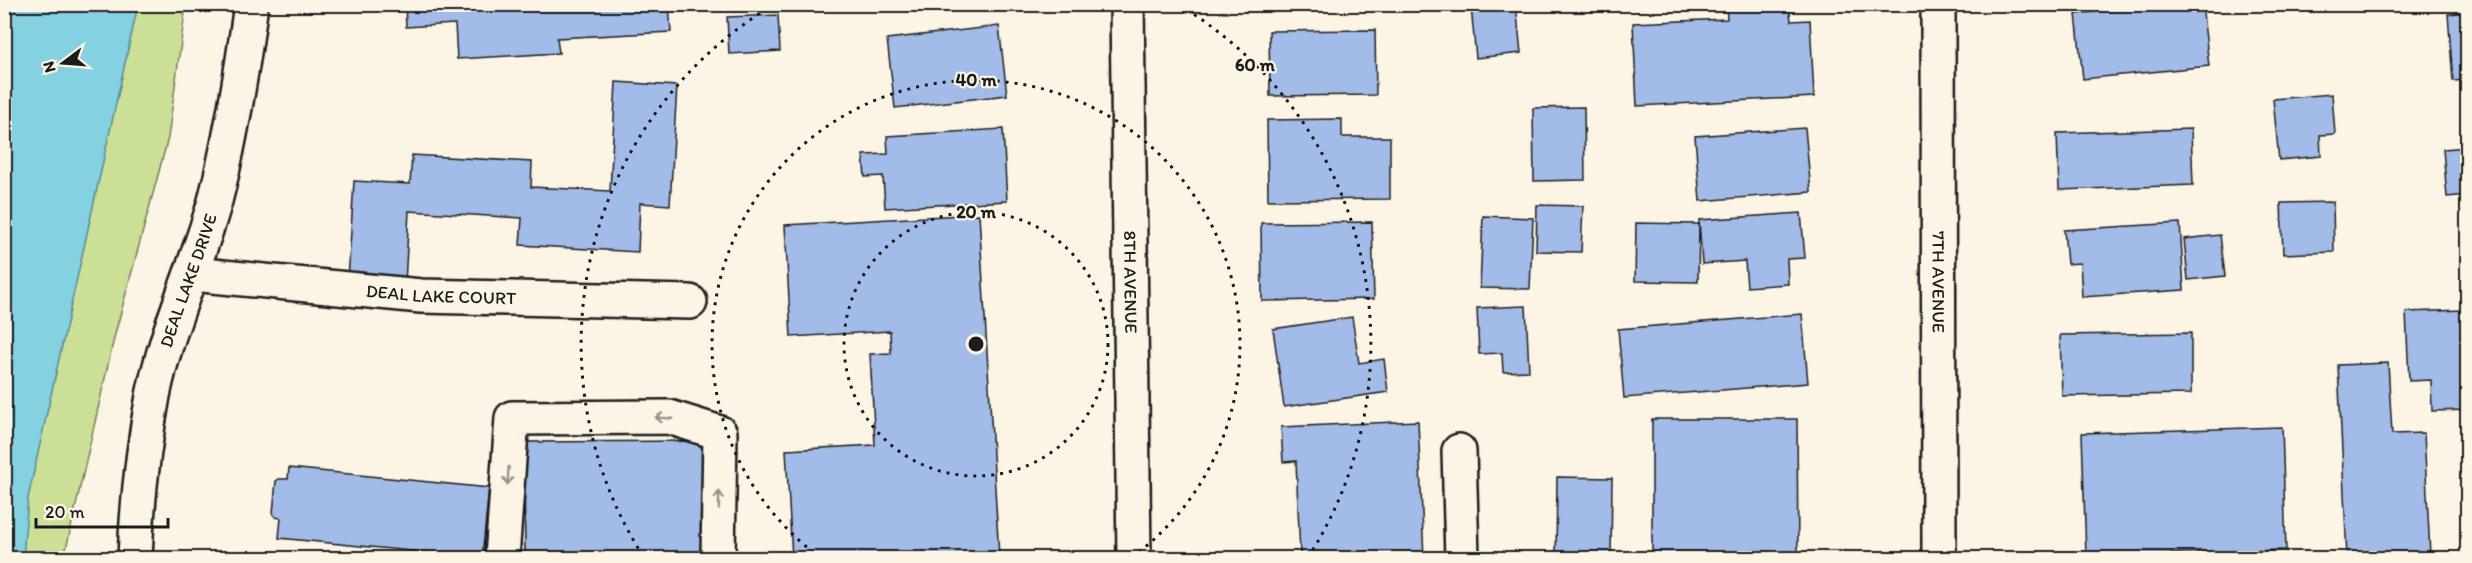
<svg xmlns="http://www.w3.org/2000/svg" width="2472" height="563" font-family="Itim,sans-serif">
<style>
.green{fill:#cbe096;stroke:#747e59;stroke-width:1.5}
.water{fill:#83d1e1;stroke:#5a8992;stroke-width:1.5}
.building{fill:#a2bbe8;stroke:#1c1c1c;stroke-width:1.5}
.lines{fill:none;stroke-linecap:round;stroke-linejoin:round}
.minor-casing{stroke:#1c1c1c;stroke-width:38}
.minor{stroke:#fcf5e5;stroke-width:33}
.oneway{stroke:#97938b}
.ring{fill:none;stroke:#1c1c1c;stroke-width:3;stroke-dasharray:3 6}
.labels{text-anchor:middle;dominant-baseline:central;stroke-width:4.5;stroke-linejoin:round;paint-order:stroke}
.street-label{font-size:18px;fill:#1c1c1c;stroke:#fcf5e5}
.centre{fill:#1c1c1c;stroke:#fcf5e5;stroke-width:3}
.ring-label{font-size:18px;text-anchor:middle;font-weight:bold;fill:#1c1c1c;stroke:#fcf5e5;stroke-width:4.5;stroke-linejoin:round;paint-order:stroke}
</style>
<rect width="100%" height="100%" fill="#fcf5e5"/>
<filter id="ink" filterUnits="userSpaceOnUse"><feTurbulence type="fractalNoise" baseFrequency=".0167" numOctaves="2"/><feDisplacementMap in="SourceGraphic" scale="12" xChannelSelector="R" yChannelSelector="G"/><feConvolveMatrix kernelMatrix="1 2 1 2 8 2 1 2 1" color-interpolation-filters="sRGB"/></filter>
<g filter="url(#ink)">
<path class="green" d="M 4,5 L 186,5 L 168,138 L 115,334 L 64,558 L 5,558 Z"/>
<path class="water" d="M 4,5 L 138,5 L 28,498 L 23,558 L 4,558 Z"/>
<path class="building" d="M 405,4 L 669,4 L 671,32 L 557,38 L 559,53 L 457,59 L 455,24 L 406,27 Z
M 1493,4 L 1516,4 L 1521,53 L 1476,58 L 1471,7 Z
M 1726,4 L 1789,4 L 1791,21 L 1810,20 L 1814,97 L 1637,106 L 1633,23 L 1727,19 Z
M 2162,4 L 2202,4 L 2209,66 L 2083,79 L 2076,14 Z
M 2468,12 L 2468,80 L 2453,81 L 2448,14 Z
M 778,15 L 780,51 L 729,54 L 727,17 Z
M 999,26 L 1007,95 L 895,108 L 887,39 Z
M 1375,30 L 1376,95 L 1270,96 L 1269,31 Z
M 616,82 L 677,86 L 670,205 L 640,203 L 638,252 L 520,245 L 522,218 L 409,211 L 405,284 L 348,280 L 354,181 L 410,184 L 412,155 L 532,162 L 531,187 L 610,191 Z
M 2332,94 L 2335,134 L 2320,135 L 2321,156 L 2279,160 L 2273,99 Z
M 1584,107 L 1585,180 L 1534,181 L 1533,108 Z
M 1342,119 L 1342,137 L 1390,137 L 1390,199 L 1268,200 L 1267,120 Z
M 1805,128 L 1811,192 L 1700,201 L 1695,136 Z
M 1003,129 L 1007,201 L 885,208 L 883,176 L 865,177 L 863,155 L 888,154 L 887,136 Z
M 2191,129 L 2193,185 L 2059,190 L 2057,133 Z
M 2468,147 L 2468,195 L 2447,197 L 2443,149 Z
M 2333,202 L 2334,252 L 2283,254 L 2281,203 Z
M 1537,205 L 1583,206 L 1581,252 L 1536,251 Z
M 1801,213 L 1805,258 L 1787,259 L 1788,284 L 1747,287 L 1745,261 L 1702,264 L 1699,220 Z
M 979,214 L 999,557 L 792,558 L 786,450 L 875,445 L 870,354 L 891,353 L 890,331 L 791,337 L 785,225 Z
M 1483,216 L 1533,218 L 1530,289 L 1480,288 Z
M 1372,222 L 1374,299 L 1262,301 L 1261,223 Z
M 1636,223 L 1699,224 L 1698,282 L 1635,281 Z
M 2180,223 L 2184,290 L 2082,297 L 2080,263 L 2067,264 L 2064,230 Z
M 2220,235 L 2225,276 L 2188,280 L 2184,239 Z
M 1526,306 L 1529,371 L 1503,372 L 1502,353 L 1479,354 L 1477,308 Z
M 2464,310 L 2465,328 L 2468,327 L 2468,410 L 2432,411 L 2431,380 L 2409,381 L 2406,312 Z
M 1802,314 L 1808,383 L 1624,398 L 1618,329 Z
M 1352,317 L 1359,363 L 1384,359 L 1388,392 L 1284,407 L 1273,329 Z
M 2191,333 L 2191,394 L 2062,396 L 2060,335 Z
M 2388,363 L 2392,434 L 2424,433 L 2430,555 L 2347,558 L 2338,365 Z
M 1652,419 L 1797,419 L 1798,558 L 1652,558 Z
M 1418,421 L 1424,558 L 1282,558 L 1282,556 L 1300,555 L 1296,461 L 1283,462 L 1281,427 Z
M 2282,427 L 2286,550 L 2086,556 L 2082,433 Z
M 706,441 L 707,558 L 525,558 L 524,442 Z
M 289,468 L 489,488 L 482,558 L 279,538 L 281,518 L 275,517 L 273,513 L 276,481 L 279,479 L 288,479 Z
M 1557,477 L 1612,478 L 1611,558 L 1556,558 Z"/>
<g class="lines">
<g class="minor-casing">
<g id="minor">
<path id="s1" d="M 1127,4 L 1134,558"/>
<path id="s2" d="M 1938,4 L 1939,558"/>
<path id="s3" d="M 192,274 L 421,296 L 690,302"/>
<path d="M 1459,451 L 1462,558"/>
<path id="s4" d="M 135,558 C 137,505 143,449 153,396 C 166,329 197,266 215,201 C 232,136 242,71 251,4"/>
<path d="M 502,558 L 512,418 L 669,417 L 720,433 L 718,558"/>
</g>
</g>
<use href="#minor" class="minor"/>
</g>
<defs><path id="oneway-shaft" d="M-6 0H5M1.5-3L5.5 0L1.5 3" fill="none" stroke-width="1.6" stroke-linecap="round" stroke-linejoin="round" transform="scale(1.5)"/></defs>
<g class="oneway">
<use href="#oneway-shaft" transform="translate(664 418) rotate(-176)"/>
<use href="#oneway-shaft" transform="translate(508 476) rotate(94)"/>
<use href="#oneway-shaft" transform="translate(719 500) rotate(-89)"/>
</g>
</g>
<g class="ring">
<circle cx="976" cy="344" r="132"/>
<path d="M821 558A264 264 0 1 1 1131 558"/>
<path d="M643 556A395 395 0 0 1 773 5M1179 5A395 395 0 0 1 1309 556"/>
</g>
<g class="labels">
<g class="street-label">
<text stroke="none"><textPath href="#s4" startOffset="284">DEAL LAKE DRIVE</textPath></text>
<text stroke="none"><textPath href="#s2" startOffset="278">7TH AVENUE</textPath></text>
<text stroke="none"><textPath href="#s1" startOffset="278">8TH AVENUE</textPath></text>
<text stroke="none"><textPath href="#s3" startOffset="250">DEAL LAKE COURT</textPath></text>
</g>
</g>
<circle cx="976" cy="344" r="9" class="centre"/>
<g class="ring-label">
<text x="1255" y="71">60 m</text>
<text x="976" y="86">40 m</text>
<text x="976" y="218">20 m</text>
</g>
<rect width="2472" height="563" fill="none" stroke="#fcf5e5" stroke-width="24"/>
<rect x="12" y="12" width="2448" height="539" fill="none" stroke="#1c1c1c" stroke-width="2" filter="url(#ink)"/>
<g transform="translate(63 63) rotate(254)" stroke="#fcf5e5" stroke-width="4.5" paint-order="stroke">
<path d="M0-4.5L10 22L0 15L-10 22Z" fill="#1c1c1c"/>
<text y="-9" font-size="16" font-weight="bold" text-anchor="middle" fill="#1c1c1c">N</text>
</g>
<path d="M36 518v9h132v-9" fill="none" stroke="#1c1c1c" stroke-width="3"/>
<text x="45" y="518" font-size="18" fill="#1c1c1c" stroke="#fcf5e5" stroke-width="4.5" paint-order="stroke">20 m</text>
</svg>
